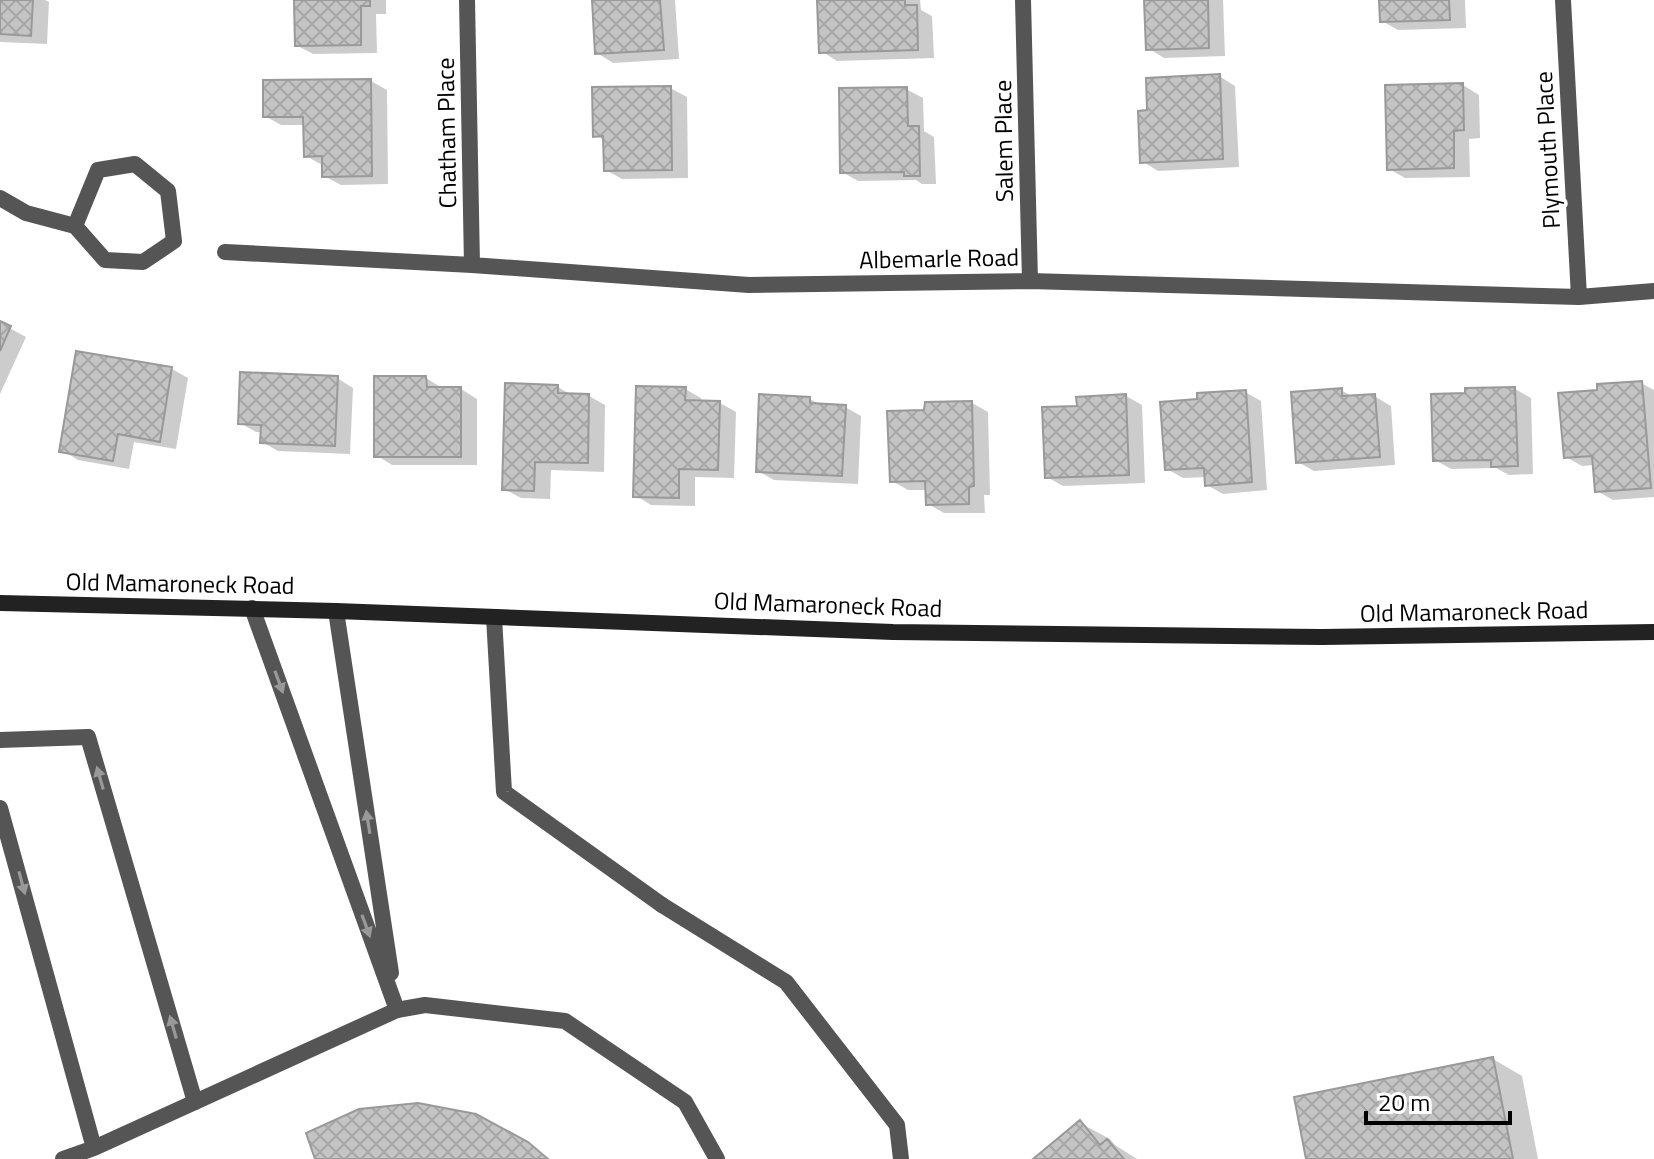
<svg xmlns="http://www.w3.org/2000/svg" width="1654" height="1159" font-family="'Titillium Web',sans-serif">
<style>
.shadow{fill:#0003}
.building{fill:url(#building-cross-hatch);stroke:#999;stroke-width:2}
.lines{fill:none;stroke-linecap:round;stroke-linejoin:round}
.service{stroke:#555;stroke-width:16}
.minor{stroke:#555;stroke-width:16}
.secondary{stroke:#222;stroke-width:16}
.oneway{fill:#999}
.labels{text-anchor:middle;dominant-baseline:central;stroke-width:7;stroke-linejoin:round;paint-order:stroke}
.street-label{font-size:24px;fill:#000;stroke:#fff}
</style>
<defs>
<pattern id="building-cross-hatch" width="8" height="8" patternUnits="userSpaceOnUse" patternTransform="scale(2)"><rect width="8" height="8" fill="#c4c4c4"/><path d="M0 0l8 8M0 8l8-8" fill="none" stroke="#a7a7a7"/></pattern>
</defs>
<rect width="100%" height="100%" fill="#fff"/>
<path class="shadow" d="M 0,0 L 45,0 L 49,2 L 47,44 L 0,42 Z
M 296,0 L 386,0 L 386,14 L 376,14 L 377,53 L 313,54 L 296,45 Z
M 594,0 L 675,0 L 679,59 L 613,63 L 597,53 Z
M 819,0 L 920,0 L 921,10 L 932,16 L 934,58 L 837,61 L 821,51 Z
M 1146,0 L 1223,0 L 1225,56 L 1164,58 L 1148,48 Z
M 1381,0 L 1465,0 L 1466,28 L 1398,30 L 1382,21 Z
M 1219,76 L 1235,86 L 1239,167 L 1158,171 L 1142,161 L 1149,112 Z
M 371,81 L 387,90 L 388,184 L 341,185 L 324,176 L 322,165 L 306,156 L 305,125 L 281,125 L 265,116 Z
M 1463,85 L 1479,95 L 1480,138 L 1469,139 L 1470,177 L 1405,178 L 1389,169 Z
M 670,88 L 687,97 L 688,178 L 622,179 L 606,170 L 605,141 L 595,135 Z
M 906,89 L 923,98 L 924,131 L 934,137 L 936,184 L 922,184 L 916,180 L 858,181 L 842,172 Z
M 0,323 L 26,337 L 0,394 Z
M 172,369 L 188,378 L 176,449 L 134,442 L 129,469 L 78,460 L 62,450 Z
M 337,378 L 353,388 L 350,454 L 278,451 L 262,442 L 263,432 L 256,432 L 240,423 Z
M 426,378 L 442,388 L 461,389 L 477,399 L 477,465 L 392,465 L 376,455 Z
M 1641,383 L 1654,390 L 1654,497 L 1613,500 L 1597,491 L 1594,465 L 1582,466 L 1566,457 Z
M 558,387 L 573,396 L 589,396 L 605,405 L 604,472 L 551,470 L 550,499 L 521,498 L 504,489 Z
M 685,389 L 701,398 L 701,402 L 720,403 L 736,412 L 734,478 L 695,477 L 695,506 L 651,505 L 635,495 Z
M 1515,389 L 1531,398 L 1533,474 L 1509,475 L 1496,468 L 1451,469 L 1435,460 Z
M 1341,390 L 1355,398 L 1374,396 L 1391,406 L 1395,465 L 1314,471 L 1298,462 Z
M 1245,392 L 1261,401 L 1267,490 L 1223,494 L 1207,485 L 1207,477 L 1183,478 L 1167,469 L 1199,401 Z
M 1126,396 L 1142,405 L 1145,483 L 1063,486 L 1047,477 L 1079,408 Z
M 810,399 L 823,406 L 845,407 L 861,416 L 858,484 L 774,480 L 758,471 Z
M 972,403 L 988,412 L 990,495 L 984,495 L 985,513 L 944,513 L 928,504 L 927,490 L 908,490 L 892,481 L 926,412 Z
M 1493,1059 L 1522,1076 L 1538,1159 L 1308,1159 Z
M 1080,1123 L 1110,1139 L 1115,1145 L 1137,1159 L 1036,1159 Z"/>
<path class="building" d="M 0,0 L 33,0 L 31,36 L 0,34 Z
M 294,0 L 370,0 L 370,6 L 361,6 L 361,45 L 295,46 Z
M 592,0 L 660,0 L 664,50 L 595,54 Z
M 817,0 L 905,0 L 905,5 L 917,5 L 918,50 L 819,53 Z
M 1144,0 L 1208,0 L 1209,48 L 1146,50 Z
M 1379,0 L 1449,0 L 1450,20 L 1380,22 Z
M 1220,74 L 1223,159 L 1140,163 L 1138,111 L 1147,110 L 1146,78 Z
M 371,79 L 372,176 L 322,177 L 322,156 L 304,157 L 303,117 L 263,117 L 263,80 Z
M 1463,83 L 1464,130 L 1454,131 L 1454,168 L 1387,170 L 1385,85 Z
M 671,86 L 672,170 L 604,171 L 603,136 L 593,137 L 592,87 Z
M 907,87 L 908,126 L 919,126 L 920,176 L 904,176 L 904,172 L 840,173 L 839,88 Z
M 0,321 L 11,326 L 0,351 Z
M 76,351 L 172,367 L 160,442 L 118,434 L 113,461 L 59,452 Z
M 240,372 L 338,376 L 335,446 L 260,443 L 261,425 L 238,424 Z
M 374,376 L 426,376 L 427,387 L 461,387 L 461,457 L 374,457 Z
M 1642,381 L 1651,488 L 1595,492 L 1592,456 L 1564,458 L 1558,393 L 1597,390 L 1597,384 Z
M 505,383 L 558,385 L 558,393 L 589,394 L 588,463 L 535,462 L 534,491 L 502,490 Z
M 636,386 L 686,387 L 685,400 L 720,401 L 718,470 L 679,469 L 679,498 L 633,497 Z
M 1515,387 L 1518,466 L 1491,467 L 1491,460 L 1433,461 L 1431,394 L 1465,393 L 1465,388 Z
M 1342,388 L 1342,396 L 1375,394 L 1380,457 L 1296,463 L 1291,392 Z
M 1246,390 L 1252,482 L 1205,486 L 1204,468 L 1165,470 L 1160,402 L 1197,399 L 1197,393 Z
M 759,394 L 810,397 L 810,403 L 846,405 L 842,476 L 756,472 Z
M 1126,394 L 1129,475 L 1045,478 L 1042,407 L 1077,406 L 1076,397 Z
M 972,401 L 974,486 L 969,487 L 969,504 L 926,505 L 925,481 L 890,482 L 887,411 L 924,410 L 925,402 Z
M 1493,1057 L 1513,1159 L 1306,1159 L 1294,1097 Z
M 418,1103 L 476,1114 L 528,1142 L 548,1159 L 315,1159 L 306,1133 L 359,1109 Z
M 1080,1120 L 1100,1145 L 1107,1139 L 1124,1159 L 1033,1159 Z"/>
<g class="lines">
<path class="service" d="M 0,740 L 88,737 L 195,1102
M 662,905 L 786,982 L 897,1125 L 901,1159
M 397,1010 L 425,1005 L 565,1021 L 685,1102 L 717,1159"/>
<path class="minor" d="M 467,0 L 472,265
M 1023,0 L 1030,281
M 1563,0 L 1579,297
M 0,198 L 26,213 L 75,226 L 105,260 L 143,262 L 174,241 L 168,191 L 135,164 L 98,170 L 75,226
M 225,252 L 472,265 L 749,285 L 1030,281 L 1579,297 L 1654,291
M 252,608 L 397,1010
M 336,611 L 391,973
M 494,617 L 504,792 L 662,905
M 0,808 L 94,1148 L 63,1159
M 94,1148 L 397,1010"/>
<path class="secondary" d="M 0,603 L 336,611 L 893,632 L 1322,637 L 1654,632"/>
</g>
<defs><path id="oneway-solid" d="M-6-.8H1V-3.2L6.5 0L1 3.2V.8H-6Z" transform="scale(2)"/></defs>
<g class="oneway">
<use href="#oneway-solid" transform="translate(279 682) rotate(70)"/>
<use href="#oneway-solid" transform="translate(100 778) rotate(-106)"/>
<use href="#oneway-solid" transform="translate(368 822) rotate(-99)"/>
<use href="#oneway-solid" transform="translate(22 883) rotate(75)"/>
<use href="#oneway-solid" transform="translate(366 926) rotate(70)"/>
<use href="#oneway-solid" transform="translate(173 1027) rotate(-106)"/>
</g>
<g class="labels">
<g class="street-label">
<text transform="translate(446 133) rotate(-91)">Chatham Place</text>
<text transform="translate(1003 141) rotate(-91)">Salem Place</text>
<text transform="translate(1547 150) rotate(-93)">Plymouth Place</text>
<text transform="translate(939 258) rotate(-1)">Albemarle Road</text>
<text transform="translate(180 583) rotate(1)">Old Mamaroneck Road</text>
<text transform="translate(828 604) rotate(2)">Old Mamaroneck Road</text>
<text transform="translate(1474 611) rotate(-1)">Old Mamaroneck Road</text>
</g>
</g>
<path d="M1366 1111v12h144v-12" fill="none" stroke="#000000" stroke-width="4"/>
<text x="1378" y="1111" font-size="24" fill="#000000" stroke="#ffffff" stroke-width="6" paint-order="stroke">20 m</text>
</svg>
